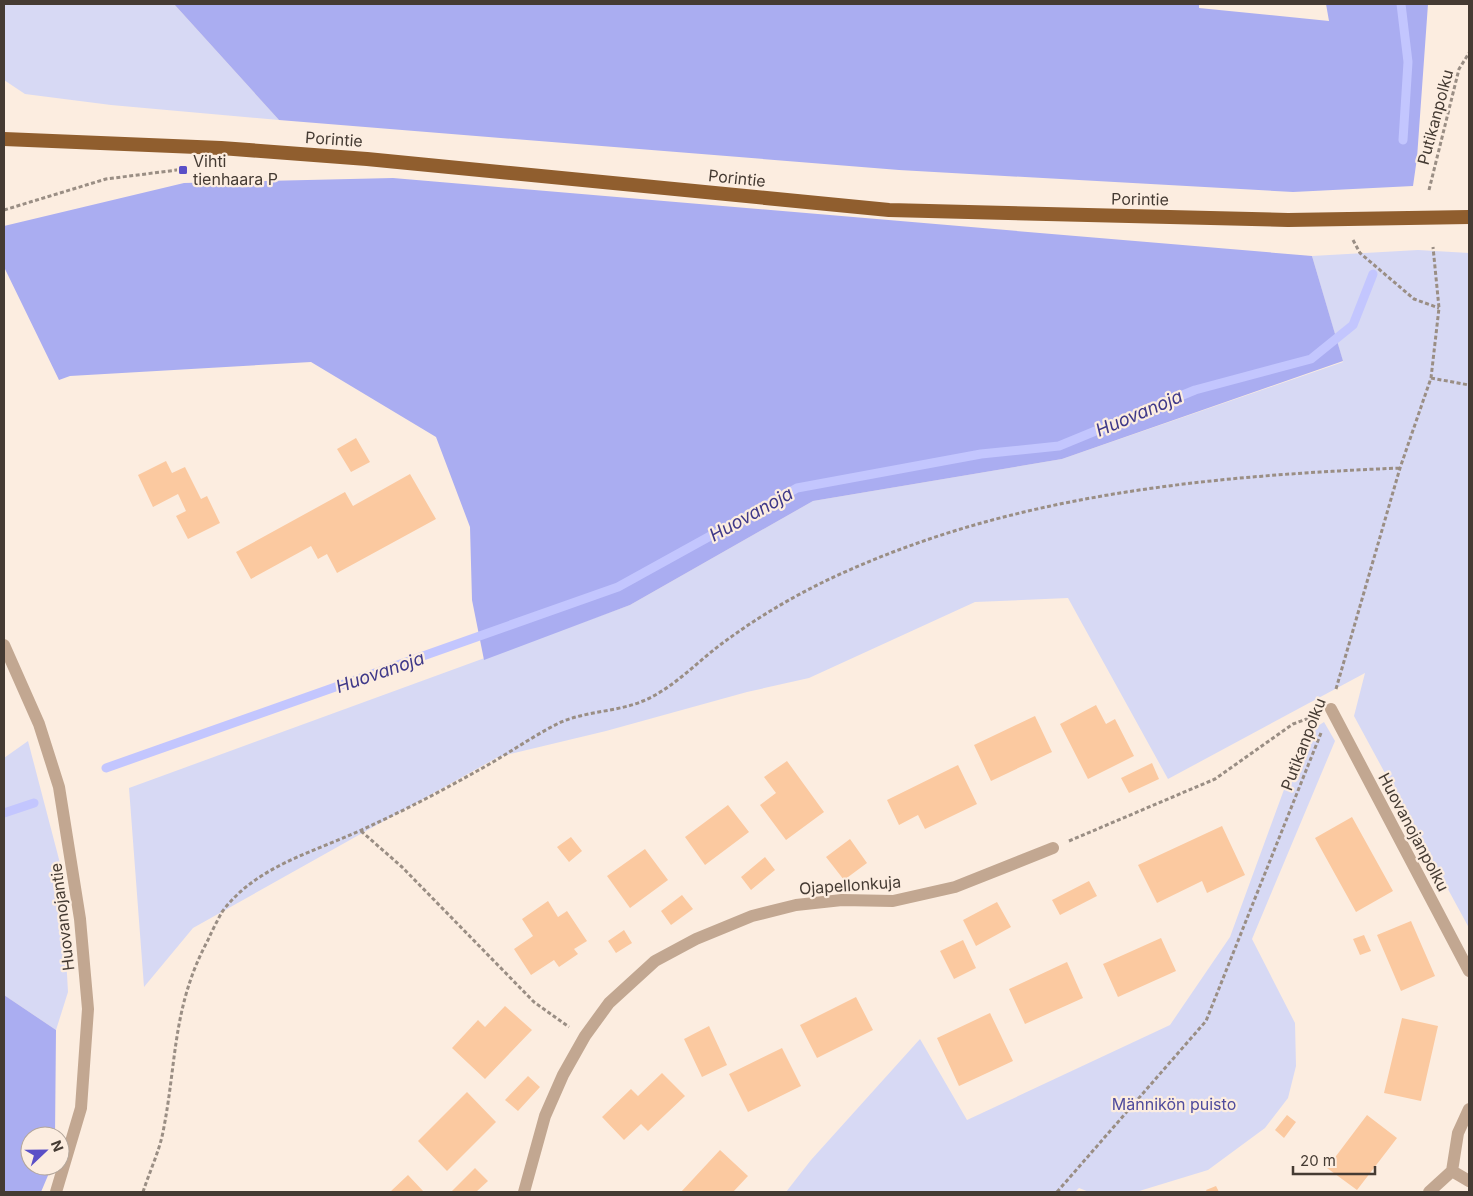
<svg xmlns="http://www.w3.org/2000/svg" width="1473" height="1196" font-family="Inter,sans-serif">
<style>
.green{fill:#d7d9f4}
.forest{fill:#aaadf1}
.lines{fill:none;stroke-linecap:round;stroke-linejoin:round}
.stream{stroke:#c3c6fe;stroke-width:9}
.building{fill:#fbc9a0}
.path{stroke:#9a8e84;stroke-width:3;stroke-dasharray:4 2.5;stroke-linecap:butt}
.service{stroke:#c2a791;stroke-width:12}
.minor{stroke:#c2a791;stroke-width:12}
.trunk{stroke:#905e2e;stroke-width:14}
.poi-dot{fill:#5a4fc7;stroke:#fcede0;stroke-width:2}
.labels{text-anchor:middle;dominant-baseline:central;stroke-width:4.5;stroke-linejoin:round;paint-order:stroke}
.street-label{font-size:16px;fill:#453b33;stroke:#fcede0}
.poi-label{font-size:16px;fill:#453b33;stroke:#fcede0;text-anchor:start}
.park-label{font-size:16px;fill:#4f4b9c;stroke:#fcede0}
.water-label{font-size:18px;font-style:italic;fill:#3f3989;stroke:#fcede0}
</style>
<rect width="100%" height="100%" fill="#fcede0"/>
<path class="green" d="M 4,4 L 174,4 L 279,120 L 111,105 L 25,94 L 4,80 Z
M 1418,250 L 1469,253 L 1469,928 L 1354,716 L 1365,673 L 1168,779 L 1068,598 L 975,602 L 809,678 L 747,692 L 606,731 L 498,757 L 193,928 L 144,987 L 129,788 L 630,605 L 813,501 L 1062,459 L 1343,362 L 1312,256 Z
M 1324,722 L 1335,741 L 1252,939 L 1295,1023 L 1296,1066 L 1288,1098 L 1265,1128 L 1208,1170 L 1136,1192 L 1089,1192 L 1079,1188 L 1075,1192 L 786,1192 L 811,1160 L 920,1039 L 967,1120 L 1170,1025 L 1230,937 L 1304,735 Z
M 28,741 L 61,867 L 68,992 L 56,1030 L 4,995 L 4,758 Z"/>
<path class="forest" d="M 174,4 L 1199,4 L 1199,8 L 1329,21 L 1326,4 L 1428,4 L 1417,158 L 1413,186 L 1293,192 L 899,170 L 279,120 Z
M 393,178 L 1312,256 L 1343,361 L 1062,459 L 813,501 L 630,605 L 484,660 L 472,600 L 470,527 L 436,437 L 311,362 L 70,376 L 59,380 L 4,267 L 4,226 L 184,183 Z
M 4,995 L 56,1030 L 55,1136 L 30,1136 L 30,1166 L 52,1166 L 41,1192 L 4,1192 Z"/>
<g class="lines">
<path class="stream" d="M 1401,4 L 1408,62 L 1403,140
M 106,768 L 618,587 L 797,488 L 981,454 L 1059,446 L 1195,390 L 1311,359 L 1353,325 L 1373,274
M 4,813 L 34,803"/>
</g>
<path class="building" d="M 356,438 L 370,462 L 351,472 L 337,449 Z
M 166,461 L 172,473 L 185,467 L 201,499 L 207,496 L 220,523 L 188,539 L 176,516 L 186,511 L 178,494 L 153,507 L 138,475 Z
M 410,474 L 436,519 L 337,573 L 327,554 L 318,559 L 311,546 L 251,579 L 236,552 L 345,492 L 353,506 Z
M 1096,705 L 1106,724 L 1115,719 L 1134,756 L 1088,779 L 1060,724 Z
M 1035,716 L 1052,752 L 991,781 L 974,745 Z
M 787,761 L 824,812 L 786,840 L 760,805 L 776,793 L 764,777 Z
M 1152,763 L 1159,779 L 1129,793 L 1121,778 Z
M 958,765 L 977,804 L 925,829 L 918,815 L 899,825 L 887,800 Z
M 728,805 L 749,832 L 705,865 L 685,837 Z
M 1352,817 L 1393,891 L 1356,912 L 1315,838 Z
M 1222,826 L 1245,875 L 1207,893 L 1202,881 L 1157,903 L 1138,865 Z
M 571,837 L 582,851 L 569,862 L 557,847 Z
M 850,839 L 867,863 L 844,880 L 826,857 Z
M 645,849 L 668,880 L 630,908 L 607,876 Z
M 765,857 L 775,870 L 751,890 L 741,877 Z
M 1089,881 L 1097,896 L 1060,915 L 1052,900 Z
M 682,895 L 693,909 L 671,925 L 661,911 Z
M 548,901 L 558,917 L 567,911 L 587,941 L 574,949 L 578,954 L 559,967 L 554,960 L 531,975 L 514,949 L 533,936 L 522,919 Z
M 997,902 L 1011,927 L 976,946 L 963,920 Z
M 1411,921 L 1435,976 L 1401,991 L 1377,935 Z
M 624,930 L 632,943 L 616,953 L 608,941 Z
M 1364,935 L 1371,951 L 1360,955 L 1353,939 Z
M 1161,938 L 1176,971 L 1118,997 L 1103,964 Z
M 963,940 L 976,968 L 954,979 L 940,951 Z
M 1067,962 L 1083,998 L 1025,1024 L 1009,989 Z
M 856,997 L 873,1030 L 817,1058 L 800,1025 Z
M 505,1006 L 532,1030 L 485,1079 L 452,1048 L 478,1020 L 485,1027 Z
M 990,1013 L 1013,1061 L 959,1086 L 937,1038 Z
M 1402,1018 L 1438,1026 L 1421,1101 L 1384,1093 Z
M 709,1026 L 727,1065 L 702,1077 L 684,1039 Z
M 782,1048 L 801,1086 L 748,1112 L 729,1074 Z
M 662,1073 L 685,1096 L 648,1131 L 641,1124 L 624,1140 L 602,1117 L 631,1089 L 638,1096 Z
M 528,1076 L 540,1087 L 518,1111 L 505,1100 Z
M 467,1092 L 496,1122 L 447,1171 L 418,1141 Z
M 1287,1115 L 1296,1122 L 1284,1138 L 1275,1130 Z
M 1367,1115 L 1397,1138 L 1357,1190 L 1327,1168 Z
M 720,1150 L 748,1176 L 733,1192 L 681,1192 Z
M 475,1168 L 488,1181 L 476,1192 L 451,1192 Z
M 408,1175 L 424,1192 L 390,1192 Z
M 1216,1186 L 1219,1192 L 1207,1192 L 1206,1190 Z"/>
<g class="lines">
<path class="path" d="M 1429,190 L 1459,69 L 1469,53
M 4,210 L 106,179 L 185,169
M 1353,240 L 1360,253 L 1414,299 L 1439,308
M 1431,378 L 1469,385
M 1336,689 L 1400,468 L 1431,378 L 1439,308 L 1433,247
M 361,831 L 402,867 L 534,1002 L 569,1027
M 1069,841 L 1215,779 L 1293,724 L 1312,717
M 143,1192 C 149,1173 159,1152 163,1132 C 177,1062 172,1007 208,940 C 212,931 217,921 222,912 C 254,868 310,853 357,832 C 397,814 438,793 477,771 C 505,756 531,737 559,723 C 585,711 617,712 643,701 C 672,689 695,664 720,645 C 756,618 795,595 836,576 C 1014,494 1207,476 1400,468
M 1057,1192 L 1206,1021 L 1321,733"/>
<path class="service" d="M 4,645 L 39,724 L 59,787 L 80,919 L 88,1009 L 81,1108 L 56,1192"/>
<path class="minor" d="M 1331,709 L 1469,971
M 1452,1171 L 1458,1133 L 1469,1109
M 524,1192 L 545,1116 L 563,1075 L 585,1036 L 609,1003 L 655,961 L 696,939 L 752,916 L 796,905 L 842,900 L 893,901 L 955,887 L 1053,848
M 1429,1192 L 1452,1171 L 1469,1181"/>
<path class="trunk" d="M 4,139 L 221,148 L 367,159 L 889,210 L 1288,220 L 1469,217"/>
</g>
<rect class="poi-dot" x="178" y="165" width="10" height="10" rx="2.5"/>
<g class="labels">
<g class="street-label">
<text transform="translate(1435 117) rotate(-75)">Putikanpolku</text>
<text transform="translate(334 139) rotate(4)">Porintie</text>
<text transform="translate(737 178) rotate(6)">Porintie</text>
<text transform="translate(1140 199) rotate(1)">Porintie</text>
<text transform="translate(1303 744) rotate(-69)">Putikanpolku</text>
<text transform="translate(1414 832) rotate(62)">Huovanojanpolku</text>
<text transform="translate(850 885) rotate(-4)">Ojapellonkuja</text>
<text transform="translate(62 917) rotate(-97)">Huovanojantie</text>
</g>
<g class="poi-label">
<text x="193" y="161">Vihti<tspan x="193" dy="18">tienhaara P</tspan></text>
</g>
<g class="park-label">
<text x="1174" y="1104">Männikön puisto</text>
</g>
<g class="water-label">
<text transform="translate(1139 413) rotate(-23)">Huovanoja</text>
<text transform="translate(751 514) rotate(-29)">Huovanoja</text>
<text transform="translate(380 672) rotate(-19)">Huovanoja</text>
</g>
</g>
<rect width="1473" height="1196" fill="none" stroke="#453b33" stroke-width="10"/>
<g transform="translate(45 1151) rotate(68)"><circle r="24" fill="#fcede0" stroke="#b3a69b"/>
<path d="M0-4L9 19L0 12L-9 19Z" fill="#5a4fc7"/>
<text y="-8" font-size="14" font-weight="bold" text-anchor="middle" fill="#453b33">N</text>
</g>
<path d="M1293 1166v8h82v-8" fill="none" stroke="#453b33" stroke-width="2.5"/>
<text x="1300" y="1166" font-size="15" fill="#453b33" stroke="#fcede0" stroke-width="4" paint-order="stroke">20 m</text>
</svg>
